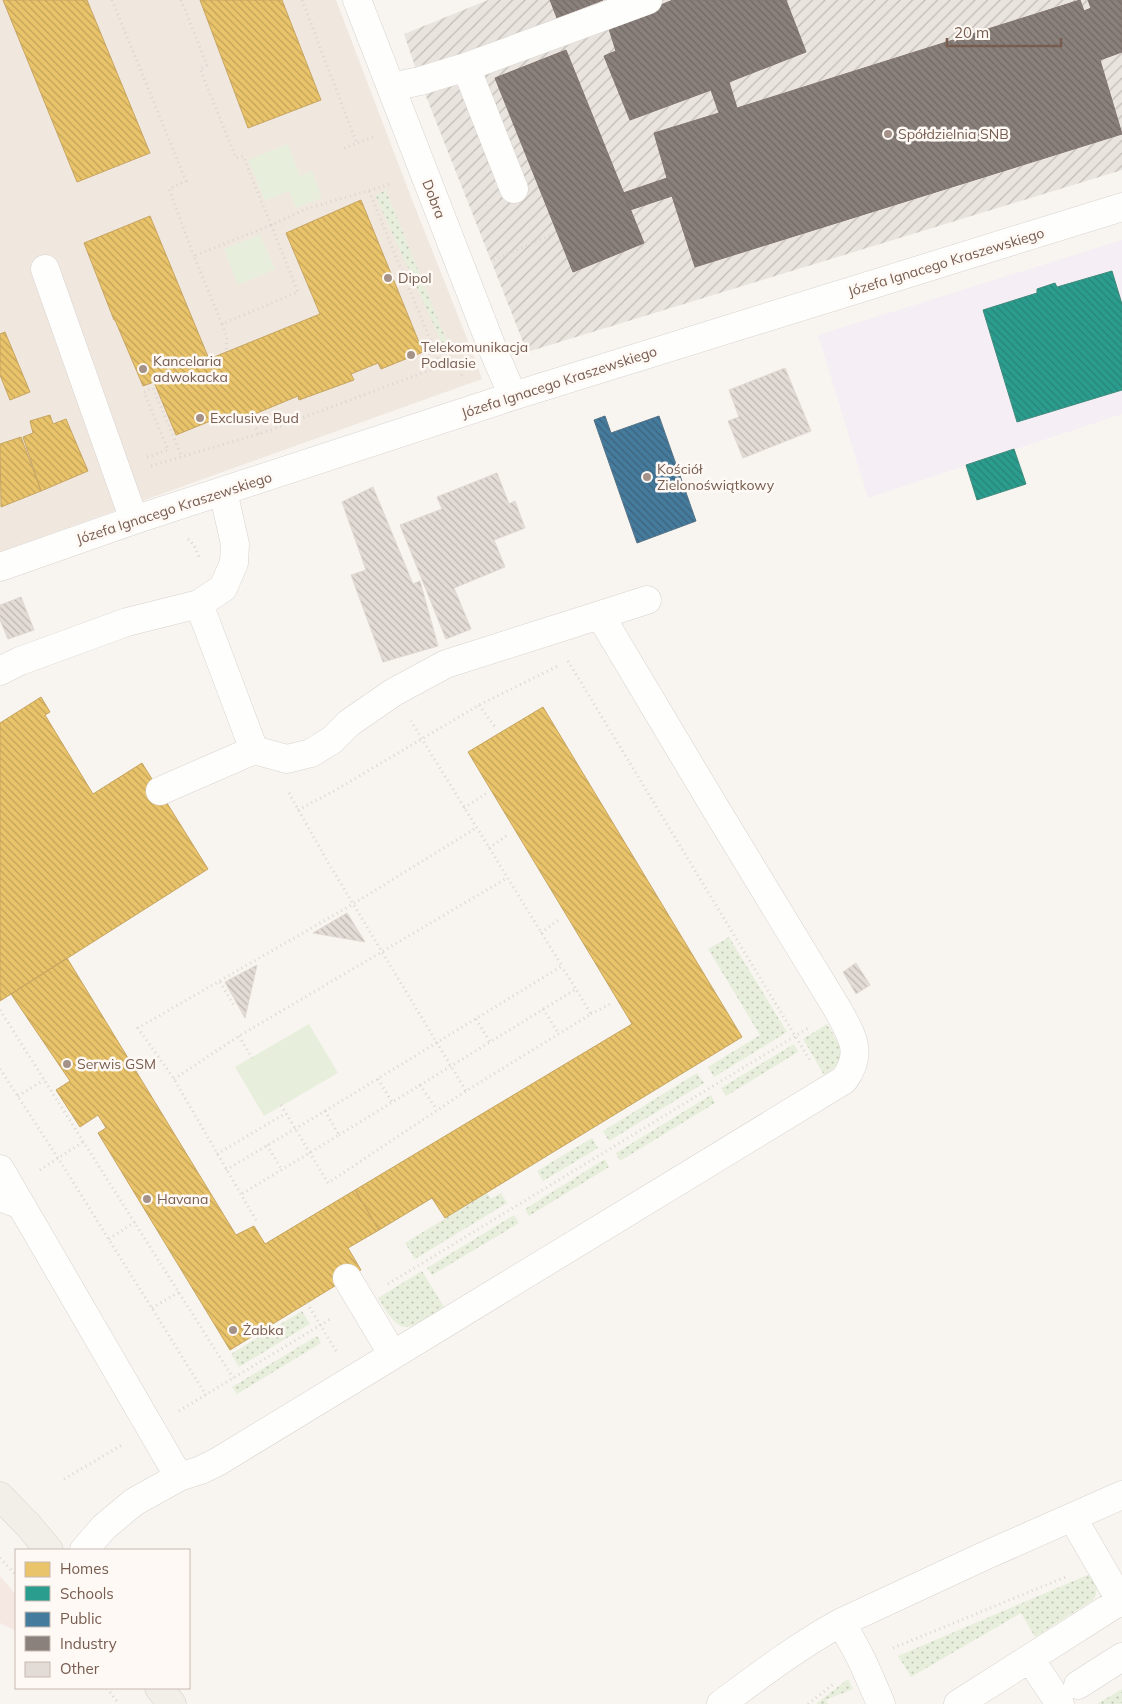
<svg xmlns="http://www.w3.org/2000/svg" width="1122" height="1704" font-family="Mulish,sans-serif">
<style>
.residential{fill:#f0e7df}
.commercial{fill:#f5e8e2}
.industrial{fill:url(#industrial-furrows)}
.education{fill:#f5eef5}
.grass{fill:url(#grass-dots)}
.park{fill:#e7efdc}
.homes{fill:url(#homes-back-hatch);stroke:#c7a562}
.schools{fill:url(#schools-back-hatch);stroke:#418a7c}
.public{fill:url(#public-back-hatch);stroke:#547286}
.industry{fill:url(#industry-back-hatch);stroke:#84766f}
.building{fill:url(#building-back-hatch);stroke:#e1d8d2}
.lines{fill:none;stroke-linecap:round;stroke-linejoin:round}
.minor-casing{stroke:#d8d2ce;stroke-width:29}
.major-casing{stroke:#d9d1cc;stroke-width:29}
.path{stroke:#dbd5d0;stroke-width:3;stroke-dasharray:1 4;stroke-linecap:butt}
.minor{stroke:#fefefd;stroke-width:28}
.major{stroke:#f2eee8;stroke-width:28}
.poi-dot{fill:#a49288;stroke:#fef9f4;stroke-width:2}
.labels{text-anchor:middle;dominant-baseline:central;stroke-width:5;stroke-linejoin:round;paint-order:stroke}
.poi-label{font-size:14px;fill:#775c50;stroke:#fef9f4;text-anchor:start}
.street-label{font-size:14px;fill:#775c50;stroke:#fef9f4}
</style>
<defs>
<pattern id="industrial-furrows" width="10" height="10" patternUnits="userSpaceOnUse" patternTransform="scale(1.25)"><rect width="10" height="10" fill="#eae4df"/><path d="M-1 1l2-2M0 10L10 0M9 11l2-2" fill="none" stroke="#c2bcb7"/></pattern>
<pattern id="grass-dots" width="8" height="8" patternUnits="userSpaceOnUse" patternTransform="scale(1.25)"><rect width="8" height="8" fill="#e7efdc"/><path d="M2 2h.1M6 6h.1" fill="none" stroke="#c0c5b5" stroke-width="1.8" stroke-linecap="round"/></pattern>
<pattern id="homes-back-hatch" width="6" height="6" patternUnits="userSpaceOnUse" patternTransform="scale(1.25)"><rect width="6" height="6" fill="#e9c46a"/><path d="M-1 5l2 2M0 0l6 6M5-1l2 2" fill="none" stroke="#c2a25a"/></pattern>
<pattern id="schools-back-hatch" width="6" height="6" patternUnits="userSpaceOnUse" patternTransform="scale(1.25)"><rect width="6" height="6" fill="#2a9d8f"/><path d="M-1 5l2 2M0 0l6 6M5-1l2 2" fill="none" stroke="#298377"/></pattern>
<pattern id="public-back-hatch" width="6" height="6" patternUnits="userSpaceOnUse" patternTransform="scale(1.25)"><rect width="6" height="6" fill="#457b9d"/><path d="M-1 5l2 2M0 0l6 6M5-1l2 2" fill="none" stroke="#3d637c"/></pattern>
<pattern id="industry-back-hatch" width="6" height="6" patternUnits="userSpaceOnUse" patternTransform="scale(1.25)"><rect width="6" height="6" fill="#8a817c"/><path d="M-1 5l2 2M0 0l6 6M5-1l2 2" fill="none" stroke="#706863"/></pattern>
<pattern id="building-back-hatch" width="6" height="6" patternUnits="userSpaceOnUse" patternTransform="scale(1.25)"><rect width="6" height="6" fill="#e3dbd5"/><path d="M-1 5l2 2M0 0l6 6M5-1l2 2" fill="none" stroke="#bdb5af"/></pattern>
</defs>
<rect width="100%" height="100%" fill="#f8f5f0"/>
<path class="residential" d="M 0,0 L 336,0 L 411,197 L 472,351 L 482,379 L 0,552 Z"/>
<path class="commercial" d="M 0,1576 L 16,1595 L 16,1631 L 0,1623 Z"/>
<path class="industrial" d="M 488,0 L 1122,0 L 1122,170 L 527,352 L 420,81 L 404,34 Z"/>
<path class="education" d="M 1122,240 L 1122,414 L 868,498 L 818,335 Z"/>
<path class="grass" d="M 386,190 L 447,342 L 442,343 L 375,195 Z
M 729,937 L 787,1032 L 714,1077 L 708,1067 L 760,1035 L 708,949 Z
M 827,1024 C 840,1045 851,1059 824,1075 L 803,1039 Z
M 794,1044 L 798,1052 L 726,1096 L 721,1088 Z
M 697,1073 L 704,1083 L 609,1141 L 603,1131 Z
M 711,1095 L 715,1103 L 620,1161 L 616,1153 Z
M 592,1138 L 598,1148 L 543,1181 L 537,1171 Z
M 605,1159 L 609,1167 L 529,1216 L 525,1209 Z
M 487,1193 L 491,1199 L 501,1193 L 507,1203 L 415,1259 L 405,1243 Z
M 514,1215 L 519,1223 L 432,1275 L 427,1268 Z
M 422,1271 L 444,1307 C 406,1330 403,1340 378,1298 Z
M 302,1311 L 310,1324 L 239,1367 L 231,1354 Z
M 317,1336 L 321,1343 L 237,1394 L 232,1387 Z
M 1090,1574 C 1096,1583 1100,1590 1093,1600 L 1035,1637 L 1021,1613 L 911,1677 L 898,1656 Z
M 848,1679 L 853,1689 L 826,1700 L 828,1704 L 816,1704 Z
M 1122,1689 L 1122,1704 L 1097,1704 Z"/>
<path class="park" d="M 288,144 L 300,176 L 312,171 L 322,198 L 296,208 L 289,191 L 265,201 L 248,160 Z
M 260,235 L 275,269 L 238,285 L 224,249 Z
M 309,1024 L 338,1073 L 264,1116 L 235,1067 Z"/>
<path class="homes" d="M 3,0 L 87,0 L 150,153 L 77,182 Z
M 200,0 L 282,0 L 321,100 L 248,128 Z
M 361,200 L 423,352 L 381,369 L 378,363 L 351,374 L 354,380 L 299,400 L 298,396 L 233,423 L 230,413 L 176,435 L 154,382 L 143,386 L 115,320 L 114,320 L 84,243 L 150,216 L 209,359 L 320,314 L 286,233 Z
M 5,332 L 30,392 L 10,400 L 0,375 L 0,334 Z
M 50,415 L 53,424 L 66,419 L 88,471 L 41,491 L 23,437 L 33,433 L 30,421 Z
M 21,437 L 41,491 L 1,507 L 0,444 Z
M 41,697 L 50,712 L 45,715 L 93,794 L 142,763 L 208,869 L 0,1001 L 0,723 Z
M 543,707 L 742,1037 L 445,1218 L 432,1198 L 379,1230 L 355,1190 L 632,1024 L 468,752 Z
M 67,958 L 236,1235 L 254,1226 L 265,1244 L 355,1190 L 379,1230 L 348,1248 L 361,1270 L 230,1350 L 98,1133 L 106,1128 L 98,1115 L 80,1127 L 56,1090 L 70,1081 L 11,994 Z"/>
<path class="schools" d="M 1112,271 L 1122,304 L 1122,390 L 1017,422 L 983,310 L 1037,293 L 1037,289 L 1055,283 L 1057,287 Z
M 1014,449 L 1026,484 L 977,500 L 966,465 Z"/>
<path class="public" d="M 605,416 L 611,433 L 659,416 L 696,521 L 637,543 L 594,420 Z"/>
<path class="industry" d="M 550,0 L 603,0 L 557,18 Z
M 673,0 L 786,0 L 806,52 L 729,82 L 737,108 L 1080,0 L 1084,11 L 1091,8 L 1088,0 L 1122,0 L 1122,52 L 1100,60 L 1122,134 L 695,267 L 672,196 L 630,210 L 623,193 L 667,178 L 654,133 L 719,113 L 711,90 L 630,120 L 604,56 L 616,51 L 608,26 Z
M 566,50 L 644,243 L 573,272 L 495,78 Z"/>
<path class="building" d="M 785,368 L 811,431 L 743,458 L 728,421 L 739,417 L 729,390 Z
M 497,473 L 509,504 L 515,501 L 525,528 L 494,540 L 505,567 L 454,588 L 471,629 L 446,639 L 400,525 L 442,509 L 437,497 Z
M 373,487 L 413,584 L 420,581 L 438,646 L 383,662 L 351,575 L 366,570 L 342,502 Z
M 21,597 L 34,630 L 8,639 L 0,620 L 0,605 Z
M 347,913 L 365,942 L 313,933 Z
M 856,963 L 870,985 L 856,994 L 843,972 Z
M 257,965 L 245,1018 L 225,982 Z"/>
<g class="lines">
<g class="minor-casing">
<path id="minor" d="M 357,0 L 493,350 L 513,396
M 466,67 L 648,0
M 391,87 L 420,81 L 466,67 L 514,189
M 45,269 L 134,520
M 0,567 L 134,520 L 513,396 L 1122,207
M 199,604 L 223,588 L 234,563 L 235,544 L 223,491
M 600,615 L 647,600
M 0,671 L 20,661 L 127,622 L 199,604 L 254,750 L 160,791
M 254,750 L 287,759 L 311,753 L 332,740 L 349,723 L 394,692 L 446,664 L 600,615 L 711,801 L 838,1010 C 852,1036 864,1053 844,1080 L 393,1355
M 0,1169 L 21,1205
M 0,1197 L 21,1205 L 179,1477
M 1072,1517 L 1122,1603
M 84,1550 L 104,1527 L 134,1502 L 179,1477 L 201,1470 L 219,1461 L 393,1355 L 347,1278
M 840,1623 L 982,1557 L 1122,1495
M 1030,1659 L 1060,1704
M 1078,1685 L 1122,1657
M 721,1704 C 760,1675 798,1646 840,1623 C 858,1648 869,1676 881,1704
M 958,1704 L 1120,1601"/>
</g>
<g class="major-casing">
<path id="major" d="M 0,1496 L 28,1525 L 49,1550
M 159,1688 L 172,1704"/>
</g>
<path class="path" d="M 112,0 L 186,181 L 169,189 L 194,256
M 181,0 L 207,65 L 200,69 L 236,158 L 243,156 L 271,225 L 306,209 L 391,184
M 302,0 L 357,144
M 344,148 L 373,137
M 271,225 L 298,292 L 222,324 L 194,256 Z
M 494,260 L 557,232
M 222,324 L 227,338 L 226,353
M 458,360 L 462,374 L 461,378
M 441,366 L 460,360
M 249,415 L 259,434
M 147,457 L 168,450 L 144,392 L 153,388 L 182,457
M 151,466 L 262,433 L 441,366 L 369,191
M 188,539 L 194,545 L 199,557
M 568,661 L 811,1062
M 479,705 L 495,727
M 289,793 L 326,859 L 466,1091
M 464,808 L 487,793
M 298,810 L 334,791 L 479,705 L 558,666
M 489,848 L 509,834
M 541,933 L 561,918
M 220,982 L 235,1007
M 543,1009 L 559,1034
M 0,1010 L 233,1378
M 591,1014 L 612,1003
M 476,1019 L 490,1042
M 239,1036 L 252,1058
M 0,1069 L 58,1158 L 206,1395
M 174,1079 L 239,1036 L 507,878
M 378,1079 L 392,1102
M 420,1085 L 437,1110
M 18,1096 L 44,1080
M 281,1105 L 328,1183 L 466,1091 L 591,1014 L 576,989
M 325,1111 L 562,966 L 411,721
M 339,1135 L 576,989 L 562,967
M 267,1145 L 282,1170
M 217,1154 L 286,1113
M 40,1170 L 83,1142
M 226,1170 L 325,1111 L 339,1135 L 240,1195
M 256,1220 L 174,1079 L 138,1028 L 353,904 L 476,828
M 109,1239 L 135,1222
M 388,1284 L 810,1027
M 307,1303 L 336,1351
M 152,1308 L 179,1292
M 179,1411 L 332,1318
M 64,1479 L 122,1445
M 0,1558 L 16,1575
M 893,1648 L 1068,1576
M 107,1688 L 119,1704
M 808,1704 L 835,1683"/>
<use href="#minor" class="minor"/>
<use href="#major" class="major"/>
</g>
<g class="poi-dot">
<circle cx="888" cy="134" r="5"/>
<circle cx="388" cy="278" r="5"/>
<circle cx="411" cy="355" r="5"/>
<circle cx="143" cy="369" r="5"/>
<circle cx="200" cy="418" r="5"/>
<circle cx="647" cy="477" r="5"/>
<circle cx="67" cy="1064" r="5"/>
<circle cx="147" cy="1199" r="5"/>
<circle cx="233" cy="1330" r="5"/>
</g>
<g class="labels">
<g class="poi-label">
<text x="898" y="134">Spółdzielnia SNB</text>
<text x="398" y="278">Dipol</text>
<text x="421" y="347">Telekomunikacja<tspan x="421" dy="16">Podlasie</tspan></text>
<text x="153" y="361">Kancelaria<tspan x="153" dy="16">adwokacka</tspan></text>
<text x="210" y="418">Exclusive Bud</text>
<text x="657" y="469">Kościół<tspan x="657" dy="16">Zielonoświątkowy</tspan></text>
<text x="77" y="1064">Serwis GSM</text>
<text x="157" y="1199">Havana</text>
<text x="243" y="1330">Żabka</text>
</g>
<g class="street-label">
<text transform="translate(434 199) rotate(69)">Dobra</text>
<text transform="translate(946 262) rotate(-17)">Józefa Ignacego Kraszewskiego</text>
<text transform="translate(559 382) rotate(-18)">Józefa Ignacego Kraszewskiego</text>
<text transform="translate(174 508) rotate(-18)">Józefa Ignacego Kraszewskiego</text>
</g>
</g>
<rect x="15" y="1549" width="175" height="140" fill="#fef9f4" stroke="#c8bab2"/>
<rect x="25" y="1562" width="25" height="15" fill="#e9c46a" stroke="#c8bab2"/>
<text x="60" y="1574" font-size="15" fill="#775c50">Homes</text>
<rect x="25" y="1586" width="25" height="15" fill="#2a9d8f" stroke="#c8bab2"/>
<text x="60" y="1599" font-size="15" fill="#775c50">Schools</text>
<rect x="25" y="1612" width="25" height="15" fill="#457b9d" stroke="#c8bab2"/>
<text x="60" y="1624" font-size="15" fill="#775c50">Public</text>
<rect x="25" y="1636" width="25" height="15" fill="#8a817c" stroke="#c8bab2"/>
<text x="60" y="1649" font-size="15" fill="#775c50">Industry</text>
<rect x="25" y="1662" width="25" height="15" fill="#e3dbd5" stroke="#c8bab2"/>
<text x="60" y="1674" font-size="15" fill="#775c50">Other</text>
<path d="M947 38v8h114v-8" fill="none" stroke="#775c50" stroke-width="2.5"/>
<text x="954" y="38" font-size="15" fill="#775c50" stroke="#fef9f4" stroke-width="4" paint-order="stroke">20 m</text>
</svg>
